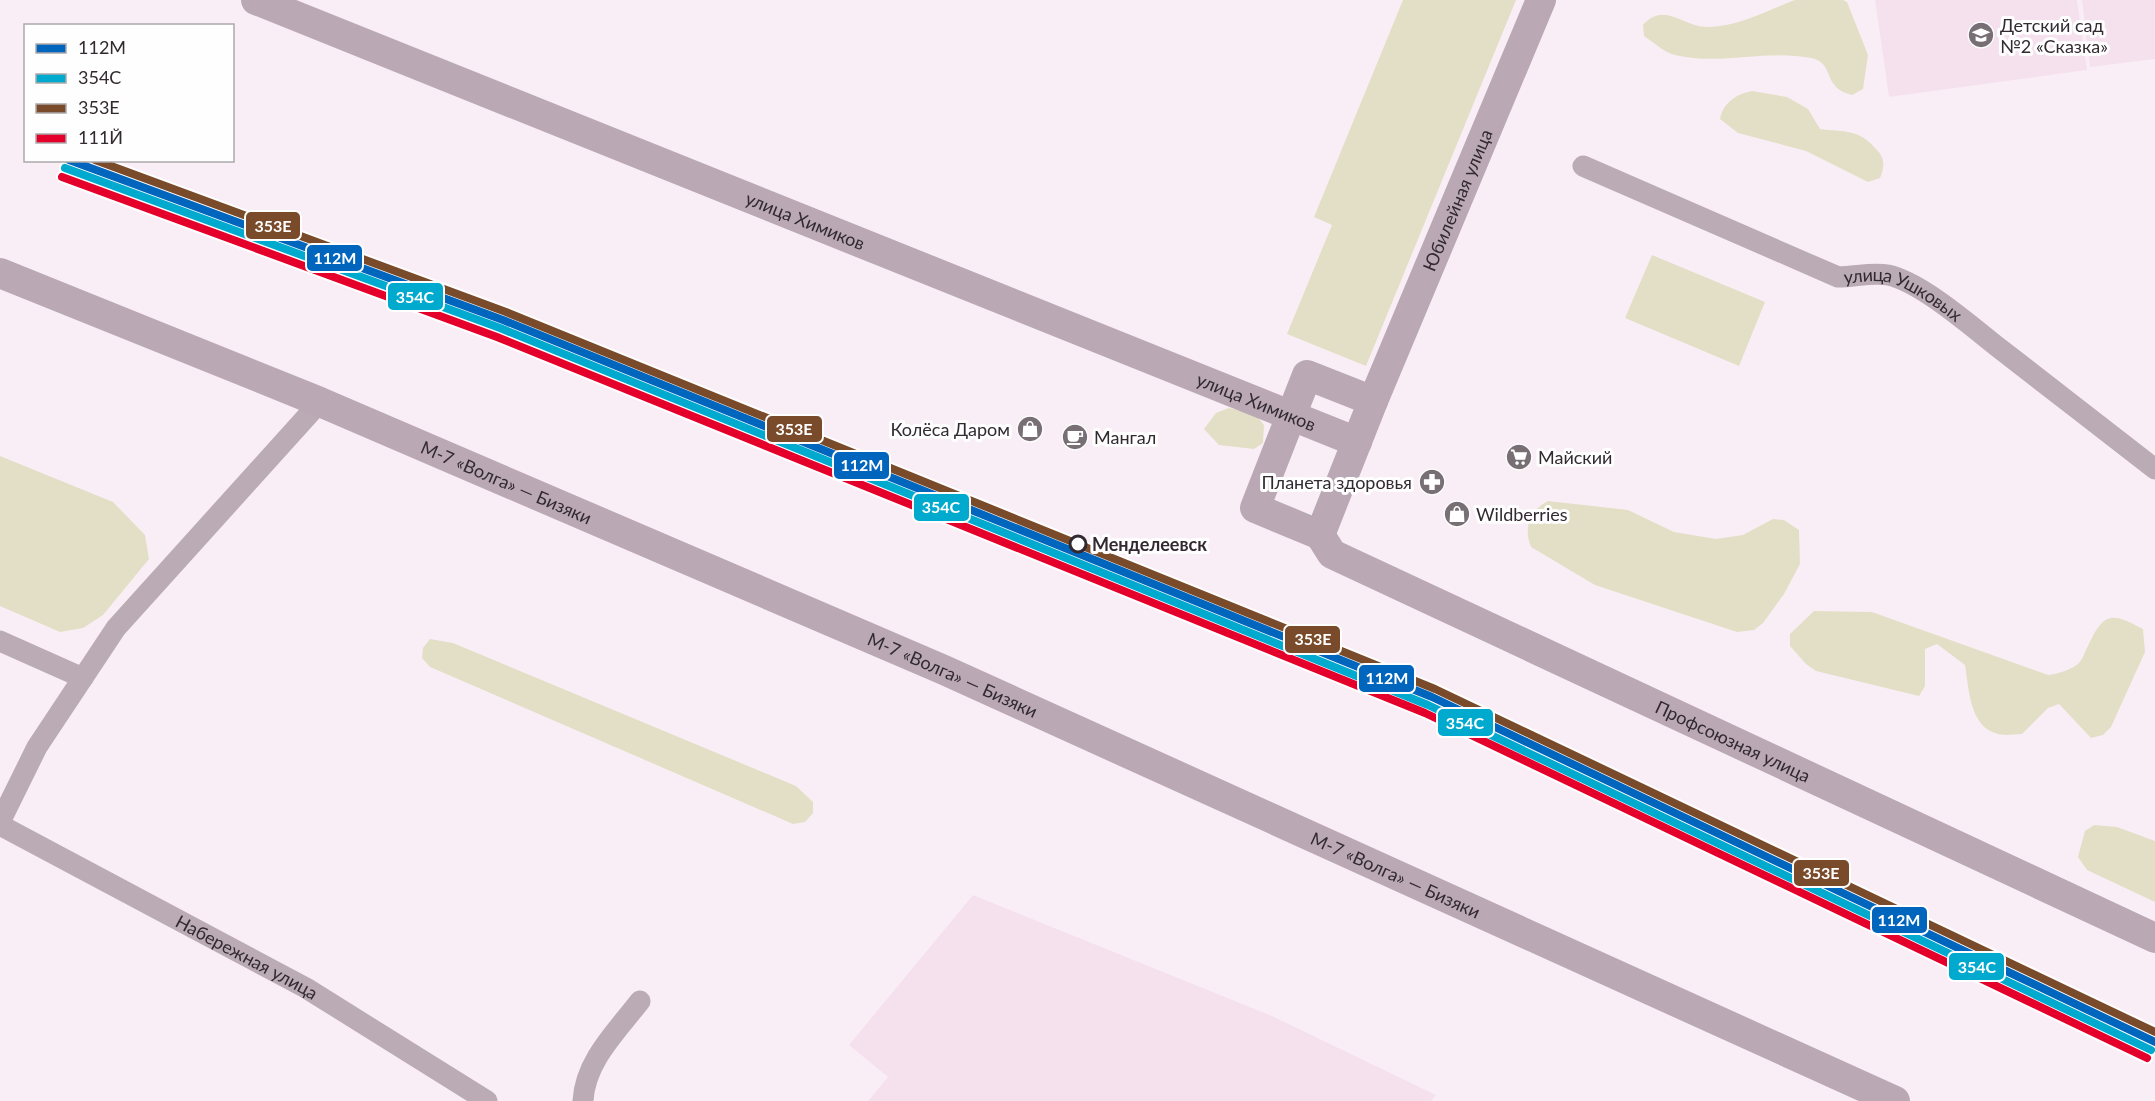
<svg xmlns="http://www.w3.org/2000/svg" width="2155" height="1101" font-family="Lato,sans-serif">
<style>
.built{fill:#f5e1ee}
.green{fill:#e2dfc6}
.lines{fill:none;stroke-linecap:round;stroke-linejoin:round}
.street{stroke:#bbabb5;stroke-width:21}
.secondary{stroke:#baa9b5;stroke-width:30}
.rail-1-casing{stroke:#fefefe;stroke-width:12}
.rail-2-casing{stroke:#fefefe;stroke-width:12}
.rail-3-casing{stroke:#fefefe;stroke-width:12}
.rail-4-casing{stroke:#fefefe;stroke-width:12}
.rail-1{stroke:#0065bd;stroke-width:8}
.rail-2{stroke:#00a9ce;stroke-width:8}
.rail-3{stroke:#7a4b2a;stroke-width:8}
.rail-4{stroke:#e4002b;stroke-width:8}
.stop-dot{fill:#fefefe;stroke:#322a2f;stroke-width:3}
.labels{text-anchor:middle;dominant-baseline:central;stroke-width:6;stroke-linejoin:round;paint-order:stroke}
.poi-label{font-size:18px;fill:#322a2f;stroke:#fefefe;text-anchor:start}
.street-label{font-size:18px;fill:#322a2f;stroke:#fefefe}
.stop-label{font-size:18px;font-weight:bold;fill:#322a2f;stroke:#fefefe;text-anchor:start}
.line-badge{stroke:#fefefe;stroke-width:2}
.badge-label{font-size:16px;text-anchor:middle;font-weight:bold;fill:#fff}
</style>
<rect width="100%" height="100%" fill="#faeef6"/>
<path class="built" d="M 1875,0 L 2077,0 L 2087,70 L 1889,97 Z
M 2082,0 L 2155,0 L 2155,59 L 2090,67 Z
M 973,895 L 1272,1016 L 1436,1095 L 1431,1101 L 868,1101 L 888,1077 L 849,1045 Z"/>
<path class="green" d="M 1403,0 L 1516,0 L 1366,366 L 1287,334 L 1332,225 L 1314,217 Z
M 1795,0 L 1843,0 L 1847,2 L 1868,55 L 1863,89 L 1852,95 C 1823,88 1834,66 1815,59 C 1809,57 1802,57 1796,56 C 1756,52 1716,65 1675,55 C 1665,53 1653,42 1644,36 L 1643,25 C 1665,1 1682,27 1707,27 C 1738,27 1766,11 1795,0 Z
M 1752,91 L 1787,97 L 1808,109 L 1820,129 C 1845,132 1859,129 1876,149 C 1885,158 1885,166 1880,178 L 1868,182 L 1806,151 L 1738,133 L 1720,119 C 1723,103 1736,94 1752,91 Z
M 1652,255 L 1765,302 L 1739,366 L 1625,318 Z
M 1229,408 L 1255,414 L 1264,425 L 1263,443 L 1254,449 L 1219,445 L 1204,429 L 1216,413 Z
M 0,456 L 113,502 L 145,535 L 149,559 L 103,615 L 83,628 L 60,632 L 0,606 Z
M 1548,501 L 1628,510 L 1674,532 L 1716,539 L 1743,535 L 1773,519 L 1784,520 L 1799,530 L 1800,564 L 1784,594 L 1763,623 L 1754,630 L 1737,632 L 1595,585 L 1531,547 C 1523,528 1530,510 1548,501 Z
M 1814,611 L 1872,612 L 2048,675 C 2058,674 2071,670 2079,663 C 2083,659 2085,651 2088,646 C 2104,612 2111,612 2143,629 L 2145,652 L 2111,727 L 2103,735 L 2091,738 L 2059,704 L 2048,708 L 2022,734 C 2015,734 2005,736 1998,734 C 1969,727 1969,688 1965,665 L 1937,644 L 1925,649 L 1925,686 L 1919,696 L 1816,671 L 1806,664 L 1790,646 L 1790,634 Z
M 430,639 L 453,643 L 796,786 L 813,802 L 813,813 L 805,822 L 793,824 L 430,667 L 422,658 L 423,648 Z
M 2094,825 L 2117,827 L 2155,841 L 2155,902 L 2087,870 L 2078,857 L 2085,831 Z"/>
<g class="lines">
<g class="street">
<path id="s1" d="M 1583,166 L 1838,277 C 1855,277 1871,272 1888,275 C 1921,282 1971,326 1999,348 C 2051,388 2103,429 2155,469"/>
<path d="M 0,641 L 83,678"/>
<path d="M 0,822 L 37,747 L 116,628 L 320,402"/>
<path id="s2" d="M 0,825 L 306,988 L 487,1101"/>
<path d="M 583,1101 C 585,1061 617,1031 640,1001"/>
</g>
<g class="secondary">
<path id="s3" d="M 256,0 L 1357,442"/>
<path id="s4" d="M 0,273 L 320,402 L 944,670 L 1895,1101"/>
<path id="s5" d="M 1320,535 L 1332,554 L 2155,938"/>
<path id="s6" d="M 1320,535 L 1373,401 L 1541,0"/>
<path d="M 1320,535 L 1255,508 L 1307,375 L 1373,401"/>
</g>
<g class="rail-1-casing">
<path id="rail-1" d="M 69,160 L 503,320 L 1432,697 L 2155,1042"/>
</g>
<g class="rail-2-casing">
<path id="rail-2" d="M 65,168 L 500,328 L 1428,705 L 2151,1050"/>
</g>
<g class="rail-3-casing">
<path id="rail-3" d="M 95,160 L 506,312 L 1435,689 L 2155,1032"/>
</g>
<g class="rail-4-casing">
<path id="rail-4" d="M 62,177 L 497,337 L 1425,713 L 2147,1058"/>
</g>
<use href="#rail-1" class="rail-1"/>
<use href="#rail-2" class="rail-2"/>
<use href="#rail-3" class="rail-3"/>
<use href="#rail-4" class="rail-4"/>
</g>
<defs>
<g id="school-disc" transform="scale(1.35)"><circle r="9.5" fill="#786f75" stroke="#fefefe"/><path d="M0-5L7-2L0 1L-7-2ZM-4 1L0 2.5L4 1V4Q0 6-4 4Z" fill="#fff"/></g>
<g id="shop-disc" transform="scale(1.35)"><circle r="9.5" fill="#786f75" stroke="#fefefe"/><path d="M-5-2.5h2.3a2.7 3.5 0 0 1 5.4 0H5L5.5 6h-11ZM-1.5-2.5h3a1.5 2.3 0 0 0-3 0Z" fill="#fff"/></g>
<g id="cafe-disc" transform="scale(1.35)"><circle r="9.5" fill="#786f75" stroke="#fefefe"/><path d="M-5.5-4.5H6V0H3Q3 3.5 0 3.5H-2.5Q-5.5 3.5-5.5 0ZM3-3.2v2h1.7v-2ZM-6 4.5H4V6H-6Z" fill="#fff"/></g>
<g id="supermarket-disc" transform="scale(1.35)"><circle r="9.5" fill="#786f75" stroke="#fefefe"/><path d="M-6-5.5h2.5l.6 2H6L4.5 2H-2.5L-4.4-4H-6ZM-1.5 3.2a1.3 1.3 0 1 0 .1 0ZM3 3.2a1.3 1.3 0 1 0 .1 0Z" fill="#fff"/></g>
<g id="pharmacy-disc" transform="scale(1.35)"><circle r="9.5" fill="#786f75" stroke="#fefefe"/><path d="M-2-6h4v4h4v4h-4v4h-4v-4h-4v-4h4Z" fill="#fff"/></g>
</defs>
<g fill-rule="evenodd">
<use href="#school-disc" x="1981" y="35"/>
<use href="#shop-disc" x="1030" y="429"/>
<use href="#cafe-disc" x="1075" y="437"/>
<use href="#supermarket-disc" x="1519" y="457"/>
<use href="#pharmacy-disc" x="1432" y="482"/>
<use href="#shop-disc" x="1457" y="514"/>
</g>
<circle class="stop-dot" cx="1078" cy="544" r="8"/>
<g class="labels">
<g class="poi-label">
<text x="2000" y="25">Детский сад<tspan x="2000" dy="21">№2 «Сказка»</tspan></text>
<text x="1010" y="429" text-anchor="end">Колёса Даром</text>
<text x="1094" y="437">Мангал</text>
<text x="1538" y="457">Майский</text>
<text x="1412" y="482" text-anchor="end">Планета здоровья</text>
<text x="1476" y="514">Wildberries</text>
</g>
<g class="street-label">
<text stroke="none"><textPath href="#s6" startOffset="362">Юбилейная улица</textPath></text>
<text stroke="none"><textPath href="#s3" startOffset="592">улица Химиков</textPath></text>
<text stroke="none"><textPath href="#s1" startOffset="348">улица Ушковых</textPath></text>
<text stroke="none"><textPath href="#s3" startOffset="1078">улица Химиков</textPath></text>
<text stroke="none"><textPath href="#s4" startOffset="548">М-7 «Волга» — Бизяки</textPath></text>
<text stroke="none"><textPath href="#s4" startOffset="1034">М-7 «Волга» — Бизяки</textPath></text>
<text stroke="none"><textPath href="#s5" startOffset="465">Профсоюзная улица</textPath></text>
<text stroke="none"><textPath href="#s4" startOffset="1520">М-7 «Волга» — Бизяки</textPath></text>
<text stroke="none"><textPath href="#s2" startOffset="280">Набережная улица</textPath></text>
</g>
<g class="stop-label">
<text x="1092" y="544">Менделеевск</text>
</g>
</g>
<g class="line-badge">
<rect x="245" y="211" width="56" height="29" rx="6" fill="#7a4b2a"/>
<rect x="306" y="244" width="57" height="28" rx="6" fill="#0065bd"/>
<rect x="387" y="282" width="57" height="29" rx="6" fill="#00a9ce"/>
<rect x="766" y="415" width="57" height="28" rx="6" fill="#7a4b2a"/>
<rect x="833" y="451" width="57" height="29" rx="6" fill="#0065bd"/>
<rect x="913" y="493" width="57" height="29" rx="6" fill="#00a9ce"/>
<rect x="1284" y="625" width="57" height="29" rx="6" fill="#7a4b2a"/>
<rect x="1358" y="664" width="57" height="29" rx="6" fill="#0065bd"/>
<rect x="1437" y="708" width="57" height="29" rx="6" fill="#00a9ce"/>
<rect x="1793" y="859" width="57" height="28" rx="6" fill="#7a4b2a"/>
<rect x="1871" y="906" width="57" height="28" rx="6" fill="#0065bd"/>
<rect x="1948" y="952" width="57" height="29" rx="6" fill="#00a9ce"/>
</g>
<g class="badge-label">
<text x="273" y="232">353Е</text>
<text x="335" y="264">112М</text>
<text x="415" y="303">354С</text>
<text x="794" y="435">353Е</text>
<text x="862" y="471">112М</text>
<text x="941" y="513">354С</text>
<text x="1313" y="645">353Е</text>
<text x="1387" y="684">112М</text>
<text x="1465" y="729">354С</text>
<text x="1821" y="879">353Е</text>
<text x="1899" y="926">112М</text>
<text x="1977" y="973">354С</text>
</g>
<rect x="24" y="24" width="210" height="138" fill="#fefefe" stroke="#aca9ab" stroke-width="1.5"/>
<rect x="36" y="44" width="30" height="9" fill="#0065bd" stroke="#aca9ab" stroke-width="1.5"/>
<text x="78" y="54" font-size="18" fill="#322a2f">112М</text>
<rect x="36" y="74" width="30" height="9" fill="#00a9ce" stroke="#aca9ab" stroke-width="1.5"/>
<text x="78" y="84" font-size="18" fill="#322a2f">354С</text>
<rect x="36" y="104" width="30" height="9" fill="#7a4b2a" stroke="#aca9ab" stroke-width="1.5"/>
<text x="78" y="114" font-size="18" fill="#322a2f">353Е</text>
<rect x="36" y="134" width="30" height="9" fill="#e4002b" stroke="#aca9ab" stroke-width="1.5"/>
<text x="78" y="144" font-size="18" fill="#322a2f">111Й</text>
</svg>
